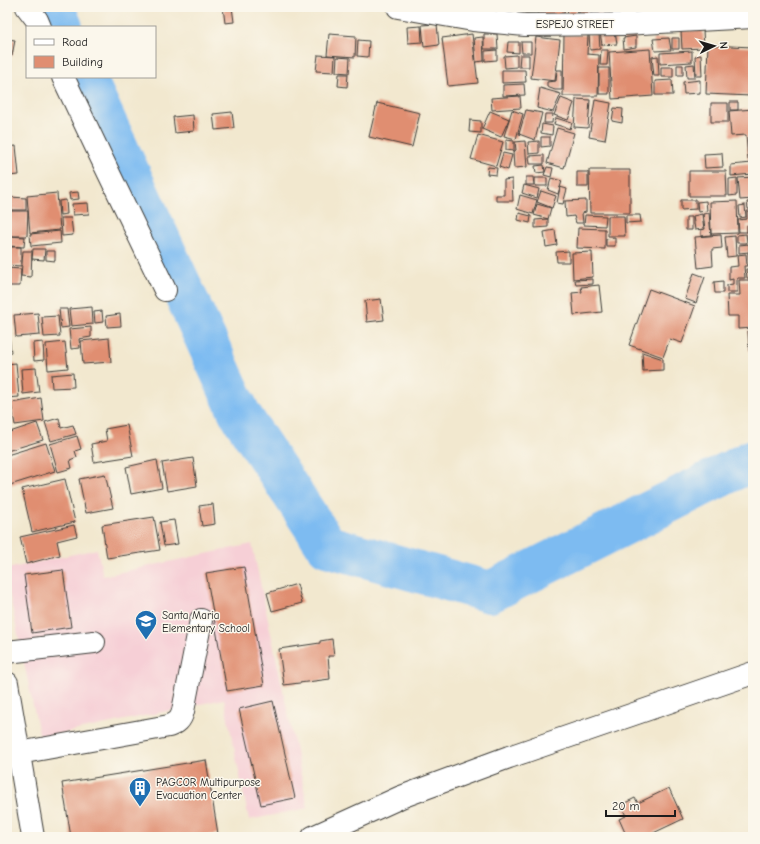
<svg xmlns="http://www.w3.org/2000/svg" width="760" height="844" font-family="'Comic Neue',sans-serif">
<style>
.built{fill:#f6cfd6}
.lines{fill:none;stroke-linecap:round;stroke-linejoin:round}
.river{stroke:#7dbbf1;stroke-width:42}
.building{fill:#e08e71}
.minor-casing{stroke:#3c3b37;stroke-width:24}
.minor{stroke:#fff;stroke-width:22}
.labels{text-anchor:middle;dominant-baseline:central;stroke-width:3;stroke-linejoin:round;paint-order:stroke}
.street-label{font-size:11px;fill:#1c1c1c;stroke:#fbf7ec}
.poi-label{font-size:11px;fill:#1c1c1c;stroke:#fbf7ec;text-anchor:start}
</style>
<rect width="100%" height="100%" fill="#fbf7ec"/>
<filter id="ink" filterUnits="userSpaceOnUse"><feTurbulence type="fractalNoise" baseFrequency=".025" numOctaves="2"/><feDisplacementMap in="SourceGraphic" scale="8" xChannelSelector="R" yChannelSelector="G"/><feConvolveMatrix kernelMatrix="1 2 1 2 8 2 1 2 1" color-interpolation-filters="sRGB"/></filter>
<filter id="wash" filterUnits="userSpaceOnUse"><feTurbulence type="fractalNoise" baseFrequency=".012" numOctaves="4" result="noise"/><feDisplacementMap in="SourceGraphic" scale="16" xChannelSelector="R" yChannelSelector="G"/><feGaussianBlur stdDeviation="0.9" result="paint"/><feColorMatrix in="noise" values="0 0 0 0 0 0 0 0 0 0 0 0 0 0 0 0 0 1.4 0 .05"/><feComposite in="paint" operator="in"/></filter>
<g filter="url(#wash)">
<rect width="100%" height="100%" fill="#f2e8cf"/>
<path class="built" d="M 252,544 L 308,808 L 249,820 L 224,699 L 40,738 L 7,583 L 7,569 L 97,549 L 103,576 Z"/>
<g class="lines">
<path class="river" d="M 53,7 L 62,27
M 85,77 L 240,414 L 327,546 L 490,592 L 753,460"/>
</g>
<g id="blocks">
<path class="building" d="M 223,7 L 232,7 L 234,22 L 225,23 Z
M 539,7 L 565,7 L 563,19 L 538,15 Z
M 568,7 L 577,7 L 576,16 L 567,16 Z
M 579,7 L 590,7 L 591,14 L 579,14 Z
M 592,7 L 609,7 L 609,14 L 593,15 Z
M 610,7 L 633,7 L 633,17 L 610,15 Z
M 437,24 L 439,45 L 424,47 L 422,25 Z
M 421,26 L 422,42 L 408,43 L 407,27 Z
M 703,30 L 704,48 L 682,49 L 681,31 Z
M 615,31 L 617,44 L 602,45 L 600,32 Z
M 329,34 L 356,36 L 355,57 L 327,55 Z
M 472,34 L 478,83 L 448,86 L 442,38 Z
M 484,34 L 497,34 L 498,49 L 484,49 Z
M 589,34 L 599,34 L 600,49 L 590,50 Z
M 564,35 L 588,35 L 587,54 L 599,55 L 598,96 L 563,96 Z
M 636,36 L 636,47 L 624,49 L 623,38 Z
M 483,37 L 484,61 L 476,62 L 474,38 Z
M 536,37 L 560,40 L 555,81 L 556,81 L 557,70 L 562,70 L 562,90 L 555,90 L 547,87 L 547,82 L 555,81 L 531,78 Z
M 669,38 L 671,50 L 655,51 L 653,39 Z
M 672,38 L 679,38 L 679,49 L 672,49 Z
M 7,39 L 15,40 L 12,56 L 7,56 Z
M 358,40 L 369,41 L 368,57 L 357,56 Z
M 508,42 L 519,42 L 519,53 L 507,52 Z
M 521,42 L 531,42 L 531,53 L 522,53 Z
M 708,45 L 753,47 L 751,96 L 706,94 Z
M 650,49 L 653,96 L 612,99 L 609,52 Z
M 497,50 L 497,60 L 485,61 L 485,51 Z
M 601,50 L 608,50 L 607,65 L 600,65 Z
M 692,51 L 692,62 L 660,64 L 660,53 Z
M 318,55 L 335,56 L 334,72 L 316,71 Z
M 517,55 L 517,67 L 505,68 L 504,56 Z
M 520,55 L 529,55 L 529,67 L 519,67 Z
M 701,55 L 702,76 L 696,76 L 695,56 Z
M 658,56 L 659,76 L 654,76 L 652,57 Z
M 337,57 L 350,58 L 349,73 L 336,72 Z
M 694,64 L 695,78 L 687,78 L 686,65 Z
M 677,65 L 683,65 L 683,75 L 677,75 Z
M 661,67 L 673,67 L 673,77 L 661,77 Z
M 599,68 L 609,68 L 609,94 L 599,94 Z
M 502,70 L 525,70 L 526,82 L 502,83 Z
M 339,74 L 348,74 L 347,87 L 338,86 Z
M 672,80 L 673,95 L 655,95 L 655,81 Z
M 700,80 L 700,93 L 684,94 L 683,82 Z
M 524,84 L 525,95 L 503,96 L 503,85 Z
M 540,88 L 561,94 L 553,112 L 537,108 Z
M 520,96 L 521,108 L 492,110 L 491,98 Z
M 561,98 L 574,103 L 568,120 L 554,115 Z
M 576,99 L 590,100 L 588,128 L 574,127 Z
M 595,100 L 611,103 L 605,140 L 589,137 Z
M 730,102 L 738,102 L 738,110 L 730,110 Z
M 377,103 L 420,113 L 412,147 L 369,137 Z
M 711,103 L 728,103 L 728,122 L 711,122 Z
M 614,108 L 623,109 L 622,123 L 612,121 Z
M 753,109 L 753,160 L 748,160 L 746,135 L 731,136 L 729,111 Z
M 512,110 L 523,114 L 516,139 L 504,136 Z
M 526,110 L 542,113 L 535,140 L 519,134 Z
M 490,111 L 509,119 L 501,137 L 482,129 Z
M 232,112 L 234,128 L 215,130 L 213,114 Z
M 545,114 L 553,114 L 552,123 L 544,123 Z
M 193,115 L 194,131 L 175,133 L 173,117 Z
M 556,118 L 572,123 L 570,129 L 554,124 Z
M 470,120 L 481,121 L 481,133 L 469,132 Z
M 542,124 L 553,126 L 552,135 L 541,133 Z
M 557,128 L 574,133 L 564,168 L 547,163 Z
M 478,135 L 503,142 L 496,166 L 471,159 Z
M 541,137 L 550,137 L 550,146 L 541,147 Z
M 506,140 L 514,141 L 514,151 L 506,150 Z
M 525,141 L 527,167 L 514,168 L 513,152 L 516,150 L 515,142 Z
M 539,141 L 539,153 L 529,154 L 528,142 Z
M 16,146 L 19,175 L 7,176 L 7,147 Z
M 503,153 L 512,155 L 508,170 L 499,167 Z
M 722,153 L 723,167 L 705,168 L 704,154 Z
M 544,155 L 544,164 L 530,164 L 529,156 Z
M 752,163 L 753,174 L 731,176 L 731,165 Z
M 544,165 L 545,172 L 536,173 L 535,166 Z
M 488,167 L 497,168 L 496,175 L 487,174 Z
M 547,167 L 553,168 L 551,177 L 544,175 Z
M 589,170 L 630,170 L 630,213 L 590,213 Z
M 689,171 L 726,171 L 727,196 L 689,196 Z
M 577,172 L 588,172 L 588,187 L 577,187 Z
M 526,177 L 533,177 L 534,185 L 526,185 Z
M 753,177 L 753,199 L 740,200 L 738,178 Z
M 535,178 L 547,178 L 547,186 L 535,186 Z
M 551,178 L 562,181 L 558,194 L 548,190 Z
M 737,178 L 737,195 L 729,196 L 729,179 Z
M 512,179 L 513,201 L 496,201 L 496,195 L 504,195 L 504,180 Z
M 524,185 L 539,189 L 537,198 L 522,193 Z
M 560,187 L 567,189 L 563,204 L 557,203 Z
M 541,191 L 556,196 L 552,208 L 537,202 Z
M 78,192 L 79,199 L 70,200 L 69,193 Z
M 57,193 L 60,230 L 30,233 L 27,196 Z
M 520,195 L 537,200 L 533,214 L 517,209 Z
M 10,197 L 26,198 L 26,210 L 10,210 Z
M 66,200 L 67,214 L 60,215 L 59,201 Z
M 586,200 L 586,212 L 582,213 L 583,223 L 576,223 L 574,216 L 566,217 L 565,201 Z
M 681,200 L 696,200 L 696,209 L 681,210 Z
M 706,201 L 707,211 L 698,212 L 697,202 Z
M 737,201 L 738,233 L 711,234 L 710,202 Z
M 753,201 L 753,209 L 748,209 L 747,202 Z
M 88,203 L 89,214 L 73,215 L 72,204 Z
M 537,204 L 551,208 L 548,219 L 534,215 Z
M 745,205 L 746,217 L 740,218 L 739,206 Z
M 7,209 L 9,209 L 9,211 L 28,211 L 27,236 L 9,236 L 9,212 L 8,236 L 7,236 Z
M 747,211 L 753,211 L 753,225 L 747,225 L 747,232 L 739,232 L 738,220 L 747,219 Z
M 519,213 L 531,216 L 530,223 L 518,220 Z
M 709,213 L 711,235 L 701,236 L 701,230 L 705,229 L 703,214 Z
M 702,214 L 704,229 L 695,230 L 693,216 Z
M 585,215 L 606,216 L 605,226 L 584,225 Z
M 626,215 L 640,215 L 641,222 L 626,223 Z
M 608,216 L 624,216 L 625,236 L 608,236 Z
M 686,217 L 692,217 L 692,230 L 686,230 Z
M 61,218 L 71,218 L 73,235 L 62,236 Z
M 548,219 L 548,227 L 535,228 L 535,220 Z
M 748,227 L 753,227 L 753,237 L 748,238 Z
M 578,228 L 605,229 L 605,249 L 577,248 Z
M 555,230 L 557,245 L 546,247 L 544,232 Z
M 60,231 L 61,243 L 31,246 L 30,234 Z
M 746,234 L 747,243 L 737,243 L 737,235 Z
M 721,235 L 722,248 L 712,249 L 713,266 L 698,268 L 695,237 Z
M 8,236 L 25,237 L 24,247 L 8,246 Z
M 735,236 L 736,256 L 727,257 L 725,237 Z
M 615,238 L 615,246 L 606,246 L 606,239 Z
M 749,244 L 749,252 L 739,253 L 739,245 Z
M 7,247 L 21,247 L 21,266 L 7,265 Z
M 33,249 L 45,249 L 44,260 L 32,259 Z
M 23,251 L 32,251 L 31,277 L 21,276 Z
M 46,251 L 55,251 L 55,261 L 46,260 Z
M 569,251 L 569,262 L 557,262 L 556,252 Z
M 592,252 L 593,277 L 573,279 L 572,253 Z
M 748,253 L 753,253 L 753,267 L 749,267 Z
M 746,254 L 747,266 L 744,266 L 745,278 L 737,278 L 737,292 L 727,292 L 727,285 L 733,284 L 733,279 L 729,280 L 729,267 L 738,266 L 737,255 Z
M 7,268 L 21,269 L 20,286 L 7,286 Z
M 746,269 L 753,269 L 753,278 L 747,278 Z
M 694,273 L 705,277 L 696,303 L 685,299 Z
M 593,279 L 593,284 L 576,285 L 575,280 Z
M 739,280 L 753,280 L 753,328 L 738,329 L 738,316 L 728,316 L 727,295 L 740,295 Z
M 723,281 L 723,293 L 715,293 L 714,282 Z
M 599,285 L 602,312 L 574,315 L 572,293 L 582,292 L 581,287 Z
M 649,289 L 695,306 L 682,343 L 670,339 L 663,357 L 629,345 Z
M 381,299 L 384,320 L 367,322 L 365,301 Z
M 92,307 L 93,324 L 71,326 L 69,309 Z
M 59,309 L 67,309 L 69,327 L 61,328 Z
M 102,311 L 103,322 L 95,323 L 94,312 Z
M 38,313 L 40,335 L 16,337 L 14,315 Z
M 120,314 L 121,326 L 107,327 L 106,316 Z
M 58,316 L 60,336 L 44,337 L 42,317 Z
M 7,325 L 8,325 L 11,352 L 7,353 Z
M 91,327 L 91,337 L 79,339 L 80,348 L 71,349 L 69,329 Z
M 748,331 L 753,331 L 753,351 L 749,351 Z
M 109,338 L 111,362 L 83,364 L 81,341 Z
M 43,342 L 44,360 L 34,361 L 33,343 Z
M 65,342 L 68,368 L 48,370 L 46,344 Z
M 642,352 L 663,359 L 663,370 L 643,371 Z
M 16,363 L 19,397 L 7,398 L 7,364 Z
M 36,368 L 39,392 L 23,394 L 21,369 Z
M 73,373 L 74,387 L 52,388 L 51,375 Z
M 41,398 L 44,421 L 15,425 L 11,403 Z
M 59,418 L 61,428 L 73,425 L 76,434 L 51,441 L 45,422 Z
M 37,423 L 43,440 L 7,451 L 7,433 Z
M 127,425 L 133,456 L 94,462 L 91,444 L 107,441 L 105,429 Z
M 77,436 L 81,449 L 75,451 L 77,457 L 70,460 L 72,468 L 58,472 L 50,444 Z
M 46,443 L 55,471 L 10,485 L 7,475 L 7,455 Z
M 193,458 L 197,486 L 167,491 L 162,463 Z
M 157,460 L 162,488 L 131,494 L 126,467 Z
M 105,474 L 113,508 L 86,513 L 79,479 Z
M 65,479 L 75,522 L 32,532 L 22,489 Z
M 213,504 L 215,524 L 202,526 L 199,506 Z
M 154,517 L 160,550 L 107,558 L 102,525 Z
M 174,520 L 178,544 L 164,546 L 160,522 Z
M 74,525 L 77,536 L 57,541 L 60,555 L 26,564 L 20,537 Z
M 244,567 L 264,685 L 227,691 L 206,573 Z
M 63,570 L 71,627 L 32,633 L 24,575 Z
M 297,584 L 302,603 L 272,611 L 267,593 Z
M 332,639 L 334,656 L 328,656 L 330,679 L 284,685 L 279,649 L 320,643 L 320,641 Z
M 273,701 L 295,798 L 261,805 L 239,709 Z
M 206,760 L 218,834 L 197,837 L 71,837 L 62,783 Z
M 669,788 L 683,819 L 645,837 L 627,837 L 619,819 L 626,816 L 621,805 L 635,798 L 638,803 Z"/>
</g>
</g>
<g filter="url(#ink)">
<use href="#blocks" fill-opacity="0" stroke="#3c3b37" stroke-width="1"/>
<g class="lines">
<g class="minor-casing">
<path id="minor" d="M 27,7 L 37,20 L 40,27
M 398,7 L 473,20 L 525,25 L 623,24 L 753,17
M 63,77 L 101,157 L 165,290
M 7,652 L 94,642
M 7,683 L 33,837
M 19,753 L 169,726 C 177,723 181,720 183,711 L 201,620
M 313,837 L 401,797 L 509,757 L 753,673"/>
</g>
<use href="#minor" class="minor"/>
</g>
</g>
<defs>
<g id="school-pin" transform="scale(1.15)"><path d="M0 17L-7.5 6A9.5 9.5 0 1 1 7.5 6Z" fill="#1f6fb2" stroke="#fbf7ec"/><path d="M0-5L7-2L0 1L-7-2ZM-4 1L0 2.5L4 1V4Q0 6-4 4Z" fill="#fff"/></g>
<g id="building-pin" transform="scale(1.15)"><path d="M0 17L-7.5 6A9.5 9.5 0 1 1 7.5 6Z" fill="#1f6fb2" stroke="#fbf7ec"/><path d="M-4-6H4V6H1V3H-1V6H-4ZM-2.5-4.3h1.7v1.8h-1.7ZM.8-4.3h1.7v1.8H.8ZM-2.5-1h1.7V.8h-1.7ZM.8-1h1.7V.8H.8Z" fill="#fff"/></g>
</defs>
<g fill-rule="evenodd">
<use href="#school-pin" x="146" y="621"/>
<use href="#building-pin" x="140" y="788"/>
</g>
<g class="labels">
<g class="street-label">
<text x="575" y="24">ESPEJO STREET</text>
</g>
<g class="poi-label">
<text x="162" y="615">Santa Maria<tspan x="162" dy="13">Elementary School</tspan></text>
<text x="156" y="782">PAGCOR Multipurpose<tspan x="156" dy="13">Evacuation Center</tspan></text>
</g>
</g>
<rect width="760" height="844" fill="none" stroke="#fbf7ec" stroke-width="24"/>
<rect x="26" y="26" width="130" height="52" fill="#fbf7ec" stroke="#a29f99"/>
<rect x="34" y="39" width="20" height="6" fill="#ffffff" stroke="#a29f99"/>
<text x="62" y="46" font-size="12" fill="#1c1c1c">Road</text>
<rect x="34" y="56" width="20" height="12" fill="#e08e71" stroke="#a29f99"/>
<text x="62" y="66" font-size="12" fill="#1c1c1c">Building</text>
<g transform="translate(714 46) rotate(85)" stroke="#fbf7ec" stroke-width="3" paint-order="stroke">
<path d="M0-3L7 15L0 10L-7 15Z" fill="#1c1c1c"/>
<text y="-6" font-size="11" font-weight="bold" text-anchor="middle" fill="#1c1c1c">N</text>
</g>
<path d="M606 810v6h69v-6" fill="none" stroke="#1c1c1c" stroke-width="2"/>
<text x="612" y="810" font-size="12" fill="#1c1c1c" stroke="#fbf7ec" stroke-width="3" paint-order="stroke">20 m</text>
</svg>
